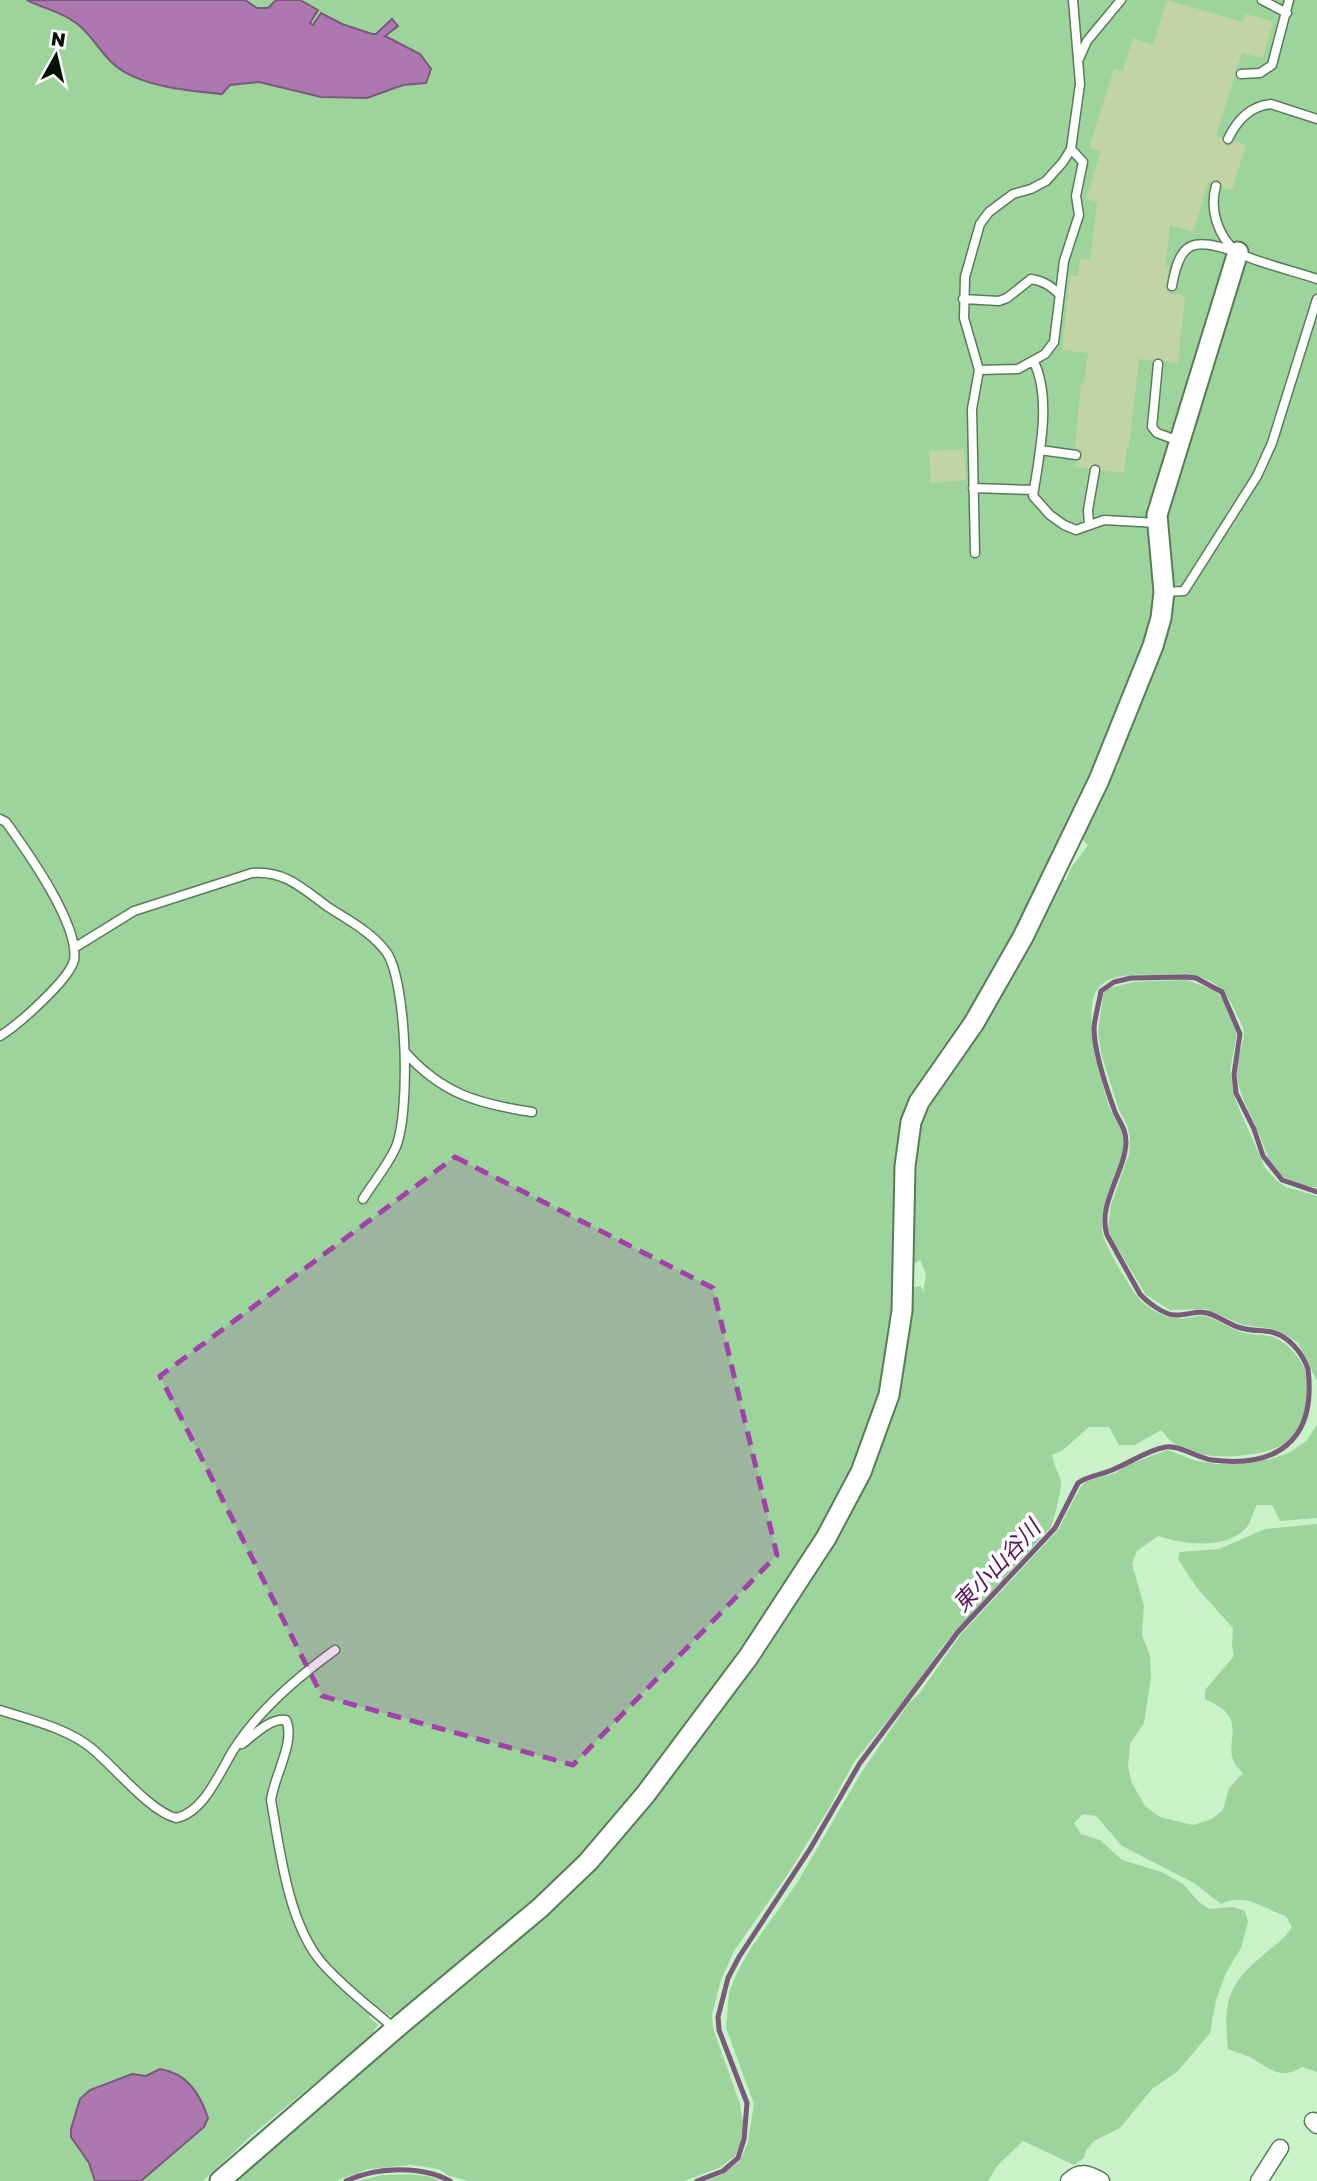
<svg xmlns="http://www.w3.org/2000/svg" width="1317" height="2181" font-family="'Golos Text','Noto Sans JP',sans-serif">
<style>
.green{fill:#9cd49c}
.water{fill:#ac78af;stroke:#7a597c;stroke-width:2}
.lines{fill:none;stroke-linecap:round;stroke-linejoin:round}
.stream{stroke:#7a597c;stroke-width:5}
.building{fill:#c2d4a3}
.service-casing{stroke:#587c58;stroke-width:11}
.minor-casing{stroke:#587c58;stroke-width:19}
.tertiary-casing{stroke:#587c58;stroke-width:23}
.service{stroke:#fff;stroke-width:8}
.minor{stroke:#fff;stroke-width:16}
.tertiary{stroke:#fff;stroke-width:19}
.marked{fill:#a141a9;fill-opacity:0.2;stroke:#a141a9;stroke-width:5;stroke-dasharray:14 9;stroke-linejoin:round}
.labels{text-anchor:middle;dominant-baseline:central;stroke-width:7;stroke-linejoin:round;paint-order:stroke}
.water-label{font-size:23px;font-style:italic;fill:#57175d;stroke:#fff}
</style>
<rect width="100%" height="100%" fill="#c9f2c9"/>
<path class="green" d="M 0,0 L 1317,0 L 1317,1188 C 1305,1185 1289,1184 1280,1176 C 1267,1163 1265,1146 1258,1131 C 1250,1112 1238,1094 1237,1073 C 1236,1060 1243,1047 1244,1034 C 1244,1027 1239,1020 1236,1013 C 1220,974 1197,974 1159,975 C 1141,975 1114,972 1100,986 C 1079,1006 1102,1087 1111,1111 C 1114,1118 1120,1124 1122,1131 C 1131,1165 1095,1198 1103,1234 C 1105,1247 1133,1293 1142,1302 C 1156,1314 1170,1320 1188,1318 C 1193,1317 1200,1315 1205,1316 C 1217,1319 1229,1328 1241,1332 C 1249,1335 1259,1334 1269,1336 C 1285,1339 1298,1355 1305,1369 C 1317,1429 1291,1453 1237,1456 C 1216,1457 1189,1456 1172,1442 C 1168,1439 1164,1433 1161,1430 L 1135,1445 L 1119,1445 L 1109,1427 L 1089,1427 L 1063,1450 L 1052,1455 C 1054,1466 1059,1473 1061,1482 C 1062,1489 1054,1519 1051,1527 L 942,1647 L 911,1692 L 854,1762 L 829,1808 L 788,1874 L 734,1951 L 721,1980 L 712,2014 L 713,2028 L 740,2104 L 743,2123 L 740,2146 L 735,2156 L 719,2168 L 684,2181 L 468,2181 L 449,2176 L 439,2169 L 411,2165 L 368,2169 L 336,2181 L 232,2181 L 603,1860 L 695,1741 L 772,1638 L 844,1525 L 868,1476 L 888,1426 L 897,1395 L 906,1352 L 911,1288 L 921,1286 L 923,1293 L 926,1274 L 920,1260 L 915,1263 L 912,1257 L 913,1161 L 919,1117 L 1002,994 L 1061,880 L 1066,880 L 1071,868 L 1088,845 L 1082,839 L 1083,832 L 1108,776 L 1119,766 L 1117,756 L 1150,669 L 1128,680 L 1100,751 L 1036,892 L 982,996 L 905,1109 L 896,1146 L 893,1299 L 884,1369 L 877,1403 L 853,1469 L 834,1506 L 774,1603 L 612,1821 L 581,1856 L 545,1890 L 395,2016 L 385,2015 L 377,2010 L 369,2017 L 378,2025 L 368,2039 L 253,2134 L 203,2181 L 141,2181 L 203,2127 L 204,2105 L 193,2087 L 181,2076 L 156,2072 L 146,2076 L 132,2074 L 90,2090 L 79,2151 L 89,2163 L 95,2181 L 0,2181 Z
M 1187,980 L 1216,991 L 1225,1003 L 1237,1034 L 1230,1070 L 1235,1099 L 1265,1168 L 1277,1181 L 1286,1187 L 1317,1196 L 1317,1381 L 1298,1343 L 1286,1335 L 1274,1329 L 1243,1325 L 1206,1309 L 1170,1310 L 1146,1295 L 1111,1237 L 1108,1229 L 1111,1205 L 1129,1154 L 1130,1138 L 1127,1125 L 1119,1110 L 1102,1057 L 1098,1033 L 1103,994 L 1106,989 L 1134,982 Z
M 1317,1425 L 1317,1518 L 1280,1521 L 1272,1505 L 1257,1505 C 1252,1513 1252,1523 1244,1530 C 1222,1550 1184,1544 1158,1536 L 1137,1551 L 1132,1564 L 1144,1606 L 1142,1635 L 1150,1656 L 1151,1678 L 1144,1723 L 1130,1744 L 1128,1767 L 1132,1783 L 1145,1806 L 1160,1817 L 1193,1825 L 1212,1819 L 1223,1810 L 1229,1788 L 1243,1773 C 1218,1752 1244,1731 1225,1711 C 1220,1706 1211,1702 1205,1699 L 1205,1690 L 1234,1656 L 1232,1644 L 1233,1628 L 1197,1588 L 1178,1559 L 1180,1552 L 1219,1549 L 1265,1529 L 1317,1524 L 1317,2072 L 1302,2067 C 1280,2081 1269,2068 1250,2057 C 1243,2054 1235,2052 1228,2049 C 1224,2006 1225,1987 1261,1957 C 1272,1947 1284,1940 1292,1927 L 1286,1916 C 1262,1908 1245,1892 1221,1904 L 1194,1883 L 1122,1846 L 1096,1816 L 1083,1814 L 1074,1823 L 1081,1834 L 1100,1840 L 1122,1860 L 1162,1872 L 1183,1884 L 1199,1902 L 1209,1909 L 1233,1907 L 1245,1911 L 1248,1922 L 1241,1948 L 1226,1973 L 1216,2000 L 1210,2033 L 1178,2071 L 1152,2089 L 1120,2128 L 1094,2141 L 1086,2150 L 1084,2158 L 1074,2165 L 1023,2141 L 997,2166 L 988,2181 L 706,2181 L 723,2174 L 740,2161 L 748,2142 L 754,2104 L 726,2028 L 729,1993 L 737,1973 L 749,1951 L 797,1883 L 861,1773 L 909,1703 L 919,1694 L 961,1634 L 1058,1530 L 1080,1488 L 1087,1481 L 1116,1473 L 1127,1465 L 1168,1450 L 1196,1461 L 1217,1464 L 1237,1464 L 1271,1459 L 1289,1453 L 1306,1441 Z
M 382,2175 C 401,2175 424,2172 441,2181 L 358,2181 Z"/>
<path class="water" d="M 27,0 L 245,0 L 257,8 L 268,8 L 276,0 L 300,0 L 318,10 L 310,23 L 313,25 L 321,13 L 342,24 L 372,34 L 376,34 L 392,19 L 398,26 L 385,36 L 420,54 L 431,69 L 426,83 L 403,85 L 367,98 L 321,97 L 259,82 L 230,85 L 222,94 C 191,91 143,87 117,67 C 101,55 93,35 76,23 C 62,12 42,8 27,0 Z
M 160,2069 C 187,2073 200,2094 208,2118 L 204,2127 L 141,2181 L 95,2181 L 89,2163 L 71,2137 L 71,2129 L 80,2099 L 90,2090 L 132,2074 L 146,2076 Z"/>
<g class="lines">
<path class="stream" d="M 346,2181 C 376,2167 421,2165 450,2181
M 697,2181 L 723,2171 L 738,2158 L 744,2139 L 747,2103 L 719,2030 L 718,2017 L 728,1978 L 739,1957 L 810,1849 L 860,1763 L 958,1632 L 1055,1528 L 1078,1483 C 1088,1476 1101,1475 1112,1470 C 1130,1463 1147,1450 1166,1447 C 1180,1445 1197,1458 1212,1460 C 1274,1468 1317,1443 1308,1369 C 1302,1353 1290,1337 1272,1332 C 1262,1330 1251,1331 1241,1328 C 1229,1325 1219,1316 1207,1313 C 1197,1310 1185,1316 1175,1315 C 1164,1315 1147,1302 1140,1294 L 1107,1235 C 1097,1204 1125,1173 1126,1142 C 1126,1129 1120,1123 1115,1112 C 1107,1090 1094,1051 1094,1028 C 1095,1016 1099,1003 1101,991 L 1114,982 L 1131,978 L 1186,977 L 1196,978 L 1222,992 L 1240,1034 L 1234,1074 L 1236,1093 L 1254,1129 L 1263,1156 L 1282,1180 L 1317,1192"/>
</g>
<path class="building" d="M 1167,0 L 1243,22 L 1246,14 L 1273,21 L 1263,58 L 1242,53 L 1216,136 L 1222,137 L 1226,145 L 1231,145 L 1234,141 L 1246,145 L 1232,190 L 1222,188 L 1220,181 L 1213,180 L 1208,183 L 1193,232 L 1170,225 L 1165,268 L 1169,268 L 1166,287 L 1168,293 L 1185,295 L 1178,363 L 1164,361 L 1159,358 L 1153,360 L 1139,359 L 1129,447 L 1127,447 L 1124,473 L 1101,470 L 1100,465 L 1095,464 L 1089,469 L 1075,467 L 1076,462 L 1081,460 L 1082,455 L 1081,450 L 1075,448 L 1081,383 L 1084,383 L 1088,353 L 1062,350 L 1070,275 L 1078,276 L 1080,259 L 1090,260 L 1097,202 L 1086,199 L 1101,151 L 1089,148 L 1114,69 L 1123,71 L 1133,38 L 1153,45 Z
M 964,449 L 966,480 L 931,483 L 929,451 Z"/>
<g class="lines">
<g class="service-casing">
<path id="service" d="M 1262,0 L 1287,13
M 1079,59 L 1087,41 L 1121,0
M 1241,74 L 1260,73 L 1272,65 L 1289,0
M 1228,139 C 1237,120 1250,106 1271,104 L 1317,119
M 1216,186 C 1209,209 1218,237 1237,252 C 1248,260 1301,273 1317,279
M 1172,286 C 1180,239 1194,238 1236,252
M 963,299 L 999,301 L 1007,298 L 1031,279 C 1044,281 1051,286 1060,295
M 1034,362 C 1052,399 1039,456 1033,496 L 1050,515 L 1064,525 L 1076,530 L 1104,520 L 1158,523
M 1158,364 L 1152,427 L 1157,433 L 1179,441
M 979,370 L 1018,369 L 1045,354 L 1054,342 L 1064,261 L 1079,215 L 1076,196 L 1083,162 L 1071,149
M 1040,450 L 1076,455
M 973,488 L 1034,490
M 1089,524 L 1088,510 L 1095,470
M 975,553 L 972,409 L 979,370 L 964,318 L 965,277 L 980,224 L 989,212 L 1013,194 L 1031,189 L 1046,181 L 1063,162 L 1071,149 L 1080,84 L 1073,0
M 1164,592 L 1184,591 L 1257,476 L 1272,443 L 1317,299
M 0,819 L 6,822 C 26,850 80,925 74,960 C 70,979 18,1025 0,1036
M 74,948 L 134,911 L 252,873 C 285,870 303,889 328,907 C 348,920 373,933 387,953 C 407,984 411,1115 395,1149 C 387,1166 373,1183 363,1199
M 405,1052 C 442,1094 479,1104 532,1112
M 0,1710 C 30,1720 64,1727 90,1747 C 113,1765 149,1811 176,1818 C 204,1813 220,1771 234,1749 C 258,1711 299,1676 335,1650
M 242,1744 C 254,1735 270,1718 286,1720 C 296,1741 274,1776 271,1800 C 280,1851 288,1923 322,1963 C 343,1987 371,2008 395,2029"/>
</g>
<g class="minor-casing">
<path id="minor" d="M 1313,2121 L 1317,2125
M 1069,2181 C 1080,2170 1089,2174 1101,2181
M 1259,2181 L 1280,2148"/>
</g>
<g class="tertiary-casing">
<path id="tertiary" d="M 220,2181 L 395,2029 L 540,1908 L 588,1862 L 645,1795 L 749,1656 L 826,1538 L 861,1472 L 889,1395 L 902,1311 L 905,1166 L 911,1122 L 919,1102 L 974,1023 L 1023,937 L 1099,780 L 1153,646 L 1161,618 L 1164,592 L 1157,515 L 1238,252"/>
</g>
<use href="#service" class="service"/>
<use href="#minor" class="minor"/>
<use href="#tertiary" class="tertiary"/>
</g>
<path class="marked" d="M 455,1157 L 713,1288 L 777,1555 L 573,1765 L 322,1696 L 160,1376 Z"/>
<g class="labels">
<g class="water-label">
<text transform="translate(996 1565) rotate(-47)">東小山谷川</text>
</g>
</g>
<g transform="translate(56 56) rotate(8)" stroke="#ffffff" stroke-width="5" paint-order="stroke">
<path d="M0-5L12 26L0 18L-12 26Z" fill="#051205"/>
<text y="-10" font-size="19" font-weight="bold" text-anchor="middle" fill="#051205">N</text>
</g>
</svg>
